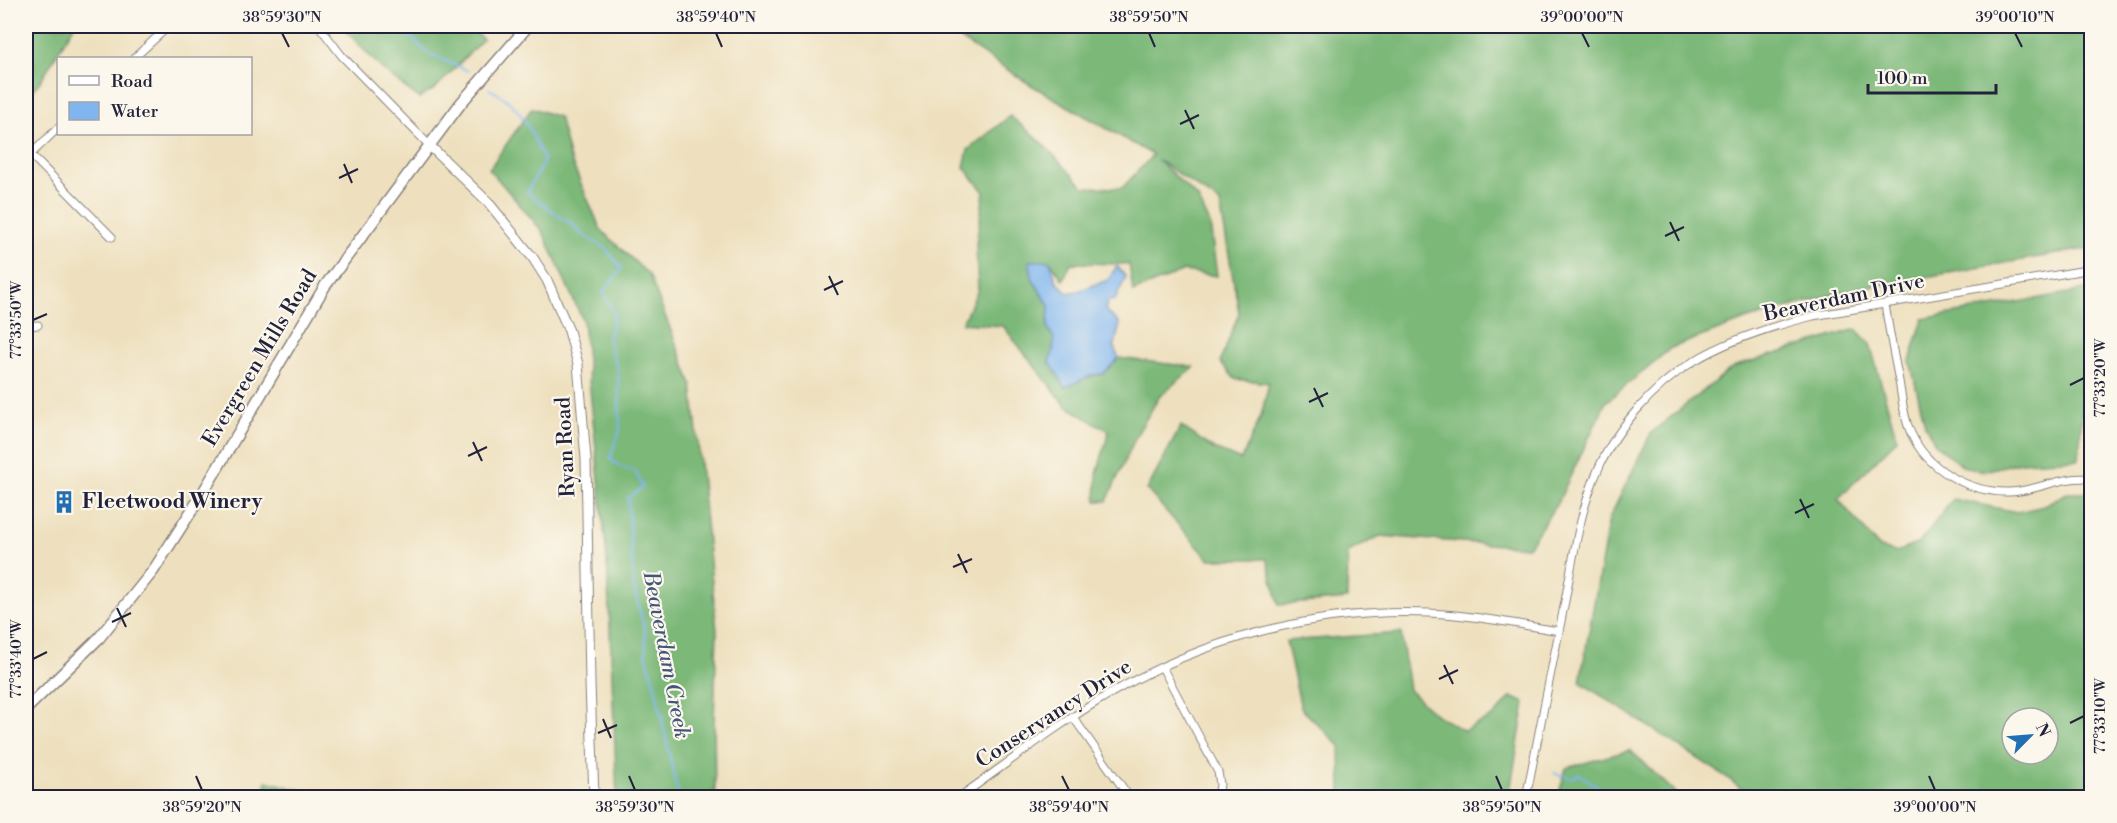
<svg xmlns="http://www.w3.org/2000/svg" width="2117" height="823" font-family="'Libre Bodoni',serif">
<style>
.forest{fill:#7bb878;stroke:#4e6d5a;stroke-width:1.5;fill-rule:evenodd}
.water{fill:#80b6ef;stroke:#516c95;stroke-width:1.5}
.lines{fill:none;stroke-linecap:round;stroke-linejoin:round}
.stream{stroke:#80b6ef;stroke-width:2}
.street-casing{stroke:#88817c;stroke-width:9}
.secondary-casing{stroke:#88817c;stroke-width:11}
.primary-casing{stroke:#88817c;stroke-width:13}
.street{stroke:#fff;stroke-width:7}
.secondary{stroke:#fff;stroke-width:9}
.primary{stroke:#fff;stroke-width:10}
.ticks{fill:none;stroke:#22223b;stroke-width:2}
.labels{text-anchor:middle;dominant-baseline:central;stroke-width:4.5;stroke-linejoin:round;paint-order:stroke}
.street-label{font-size:21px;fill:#22223b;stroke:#fbf7ec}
.poi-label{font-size:21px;font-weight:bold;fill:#22223b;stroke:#fbf7ec;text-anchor:start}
.water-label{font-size:22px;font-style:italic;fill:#43567a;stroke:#fbf7ec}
.neatline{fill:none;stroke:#22223b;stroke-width:2}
.ticks-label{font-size:15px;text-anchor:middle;fill:#22223b}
</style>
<rect width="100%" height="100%" fill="#fbf7ec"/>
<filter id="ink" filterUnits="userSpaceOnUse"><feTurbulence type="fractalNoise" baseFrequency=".0167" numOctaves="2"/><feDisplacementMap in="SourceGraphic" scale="12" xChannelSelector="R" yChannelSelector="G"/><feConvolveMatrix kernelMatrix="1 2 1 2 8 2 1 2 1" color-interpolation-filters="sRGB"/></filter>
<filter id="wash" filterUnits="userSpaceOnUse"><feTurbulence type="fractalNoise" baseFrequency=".008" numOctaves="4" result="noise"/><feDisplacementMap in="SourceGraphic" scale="24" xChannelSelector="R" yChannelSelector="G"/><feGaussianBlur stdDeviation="1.35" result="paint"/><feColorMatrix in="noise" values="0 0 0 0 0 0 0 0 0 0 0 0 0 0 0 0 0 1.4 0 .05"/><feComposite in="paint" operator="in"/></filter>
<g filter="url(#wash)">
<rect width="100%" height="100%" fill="#eee0be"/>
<path class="forest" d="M 35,26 L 74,26 L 39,83 L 26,98 L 26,49 Z
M 341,26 L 467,26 L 483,39 L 435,89 L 419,98 L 385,72 Z
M 940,26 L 2091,26 L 2091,248 L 1846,291 L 1748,319 L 1671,348 L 1606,402 L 1558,502 L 1528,547 L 1380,536 L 1348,552 L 1347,599 L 1279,605 L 1267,559 L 1209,559 L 1147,490 L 1181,426 L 1212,448 L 1241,460 L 1261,416 L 1269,383 L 1235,379 L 1220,362 L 1239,313 L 1220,203 L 1157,159 L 1198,198 L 1210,224 L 1217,276 L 1184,271 L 1133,292 L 1129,264 L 1071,263 L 1063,280 L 1050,261 L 1033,280 L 1049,305 L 1048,328 L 1054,339 L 1053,352 L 1060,379 L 1065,387 C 1079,383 1088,374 1103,374 L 1119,358 L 1194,367 L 1159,397 L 1137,434 L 1107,501 L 1096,501 L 1097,474 L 1109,431 L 1066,406 L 1003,326 L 962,323 L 978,290 L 976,244 L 984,192 L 964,167 L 968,150 L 1010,116 L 1036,137 L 1084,187 L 1122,188 L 1153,155 L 1031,85 Z
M 532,108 L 559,117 L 569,156 L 601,230 L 649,275 L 692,384 L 717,631 L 714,720 L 715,797 L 617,797 L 607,559 L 583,321 L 543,232 L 489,169 Z
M 2091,289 L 2091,382 L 2084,382 L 2079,459 L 2020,462 L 1984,471 L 1962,466 L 1936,445 L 1925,425 L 1910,361 L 1923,319 Z
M 1856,329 L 1870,344 L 1897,439 L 1838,499 L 1880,548 L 1896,552 L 1919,543 L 1953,499 L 2017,512 L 2040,507 L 2067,493 L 2091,493 L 2091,797 L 1751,797 L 1725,776 L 1580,682 L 1609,519 L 1651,433 L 1733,367 ZM 2012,718 L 2048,718 L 2048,754 L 2012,754 Z
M 1401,633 L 1409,690 L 1435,714 L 1464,731 L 1494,716 L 1511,697 L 1525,703 L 1509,797 L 1335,797 L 1341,792 L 1340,746 L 1301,708 L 1286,641 Z
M 1630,750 L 1680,797 L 1558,797 L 1566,768 Z
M 266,781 L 301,790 L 302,797 L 265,797 Z"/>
<path class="water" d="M 1029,261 L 1050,261 L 1056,280 L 1067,293 L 1078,291 L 1108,280 L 1117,266 L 1126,277 L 1115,300 L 1108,301 L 1105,310 L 1120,324 L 1114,348 L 1119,358 L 1103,374 C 1088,374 1078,383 1065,387 L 1049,361 L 1053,352 L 1054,339 L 1048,328 L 1049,305 L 1033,280 Z"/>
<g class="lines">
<path class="stream" d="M 398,26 L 428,53 L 468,71
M 489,89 C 521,103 531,131 544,161 L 527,192 L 563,219 L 572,223 L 581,234 L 604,247 L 622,268 L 603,293 L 615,314 L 608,340 L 618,370 L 620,430 L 610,459 L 621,467 L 635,471 L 643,487 L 628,498 L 634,589 L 645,631 L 646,655 L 655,686 L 675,781 L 680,798
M 1554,773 L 1572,778 L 1579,774 L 1615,798"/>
</g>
</g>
<g filter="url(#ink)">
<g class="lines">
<g class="street-casing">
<path id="street" d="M 319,26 L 342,56 L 429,145
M 134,58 L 169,26
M 26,150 L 112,237
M 26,159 L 58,128
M 1885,304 C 1889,330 1894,356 1899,381 C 1902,398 1903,415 1910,431 C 1926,469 1969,493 2010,492 C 2039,491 2061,475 2092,479
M 26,326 L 38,325
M 1162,667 L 1218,772 L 1220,784 L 1218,798
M 1073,717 L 1130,798
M 958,798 C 1008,763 1055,726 1108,695 C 1202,639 1318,608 1429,613 C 1472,615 1516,624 1559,631
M 1526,798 C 1539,732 1552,666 1565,601 C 1573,559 1579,516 1595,477 C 1612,432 1653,386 1694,361 C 1730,339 1773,326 1813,316 L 2092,269"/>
</g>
<g class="secondary-casing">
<path id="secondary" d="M 429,145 L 488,202 L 533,258 L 547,280 L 569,331 L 578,364 L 586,459 L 590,683 L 594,798"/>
</g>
<g class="primary-casing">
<path id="primary" d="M 26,709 L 99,638 L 153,571 L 201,496 L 325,286 L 461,103 L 528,26"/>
</g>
<use href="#street" class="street"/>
<use href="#secondary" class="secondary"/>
<use href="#primary" class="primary"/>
</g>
</g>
<path class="ticks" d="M 282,33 L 289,47M 716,33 L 722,47M 1149,33 L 1155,47M 1582,33 L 1589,47M 2015,33 L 2022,47M 1185,110 L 1194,129M 1180,124 L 1199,115M 344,164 L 352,183M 339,178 L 358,169M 1670,222 L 1679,241M 1665,236 L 1684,227M 829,276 L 838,295M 824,290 L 843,281M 33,320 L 47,314M 2070,385 L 2084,378M 1314,388 L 1323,407M 1309,402 L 1328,393M 473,442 L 482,461M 468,456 L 487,447M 1800,499 L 1809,518M 1795,513 L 1814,504M 958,554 L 967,573M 953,567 L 972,559M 117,608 L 126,627M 112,622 L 131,613M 33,659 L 47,652M 1444,665 L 1453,684M 1439,679 L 1458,670M 603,719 L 611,738M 2070,723 L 2084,716M 598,733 L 617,725M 196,776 L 202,790M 629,776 L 635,790M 1062,776 L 1069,790M 1496,776 L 1502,790M 1929,776 L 1935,790"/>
<defs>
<g id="building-bare" transform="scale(1.8)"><path d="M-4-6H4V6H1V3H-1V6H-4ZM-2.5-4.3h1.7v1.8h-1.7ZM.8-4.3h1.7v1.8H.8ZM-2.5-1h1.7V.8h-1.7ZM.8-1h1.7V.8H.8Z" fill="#1f6fb2" stroke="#fbf7ec" stroke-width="2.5" paint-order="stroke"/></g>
</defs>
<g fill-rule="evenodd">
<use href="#building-bare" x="64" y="502"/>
</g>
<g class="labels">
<g class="street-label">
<text transform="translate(1844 298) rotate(-12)">Beaverdam Drive</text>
<text transform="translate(260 358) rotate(-59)">Evergreen Mills Road</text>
<text transform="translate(566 447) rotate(-93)">Ryan Road</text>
<text transform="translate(1054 714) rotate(-33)">Conservancy Drive</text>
</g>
<g class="poi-label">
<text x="82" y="502">Fleetwood Winery</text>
</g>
<g class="water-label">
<text transform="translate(666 655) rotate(79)">Beaverdam Creek</text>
</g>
</g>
<rect width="2117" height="823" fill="none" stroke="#fbf7ec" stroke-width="66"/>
<rect x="57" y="57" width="195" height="78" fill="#fbf7ec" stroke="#a4a2a5" stroke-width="1.5"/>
<rect x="69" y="76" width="30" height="9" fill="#ffffff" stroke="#a4a2a5" stroke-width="1.5"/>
<text x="111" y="87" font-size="18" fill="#22223b">Road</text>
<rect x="69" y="102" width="30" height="18" fill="#80b6ef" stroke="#a4a2a5" stroke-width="1.5"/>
<text x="111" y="117" font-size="18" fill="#22223b">Water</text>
<g transform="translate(2030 736) rotate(65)"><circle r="28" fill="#fbf7ec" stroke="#a4a2a5" stroke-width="1.5"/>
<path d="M0-4.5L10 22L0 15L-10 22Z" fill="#1f6fb2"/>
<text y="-9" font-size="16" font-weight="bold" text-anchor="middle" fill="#22223b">N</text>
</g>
<path d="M1868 84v9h128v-9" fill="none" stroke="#22223b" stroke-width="3"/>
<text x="1877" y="84" font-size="18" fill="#22223b" stroke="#fbf7ec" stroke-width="4.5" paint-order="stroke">100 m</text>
<rect x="33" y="33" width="2051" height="757" class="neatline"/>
<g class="ticks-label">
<text x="282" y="22">38°59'30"N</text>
<text x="716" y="22">38°59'40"N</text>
<text x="1149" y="22">38°59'50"N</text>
<text x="1582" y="22">39°00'00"N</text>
<text x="2015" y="22">39°00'10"N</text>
<text transform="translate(16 320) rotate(-90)" y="5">77°33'50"W</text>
<text transform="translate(2100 378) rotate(-90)" y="5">77°33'20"W</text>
<text transform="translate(16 659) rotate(-90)" y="5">77°33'40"W</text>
<text transform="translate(2100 716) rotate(-90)" y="5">77°33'10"W</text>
<text x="202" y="812">38°59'20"N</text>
<text x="635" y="812">38°59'30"N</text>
<text x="1069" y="812">38°59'40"N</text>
<text x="1502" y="812">38°59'50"N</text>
<text x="1935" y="812">39°00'00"N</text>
</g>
</svg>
